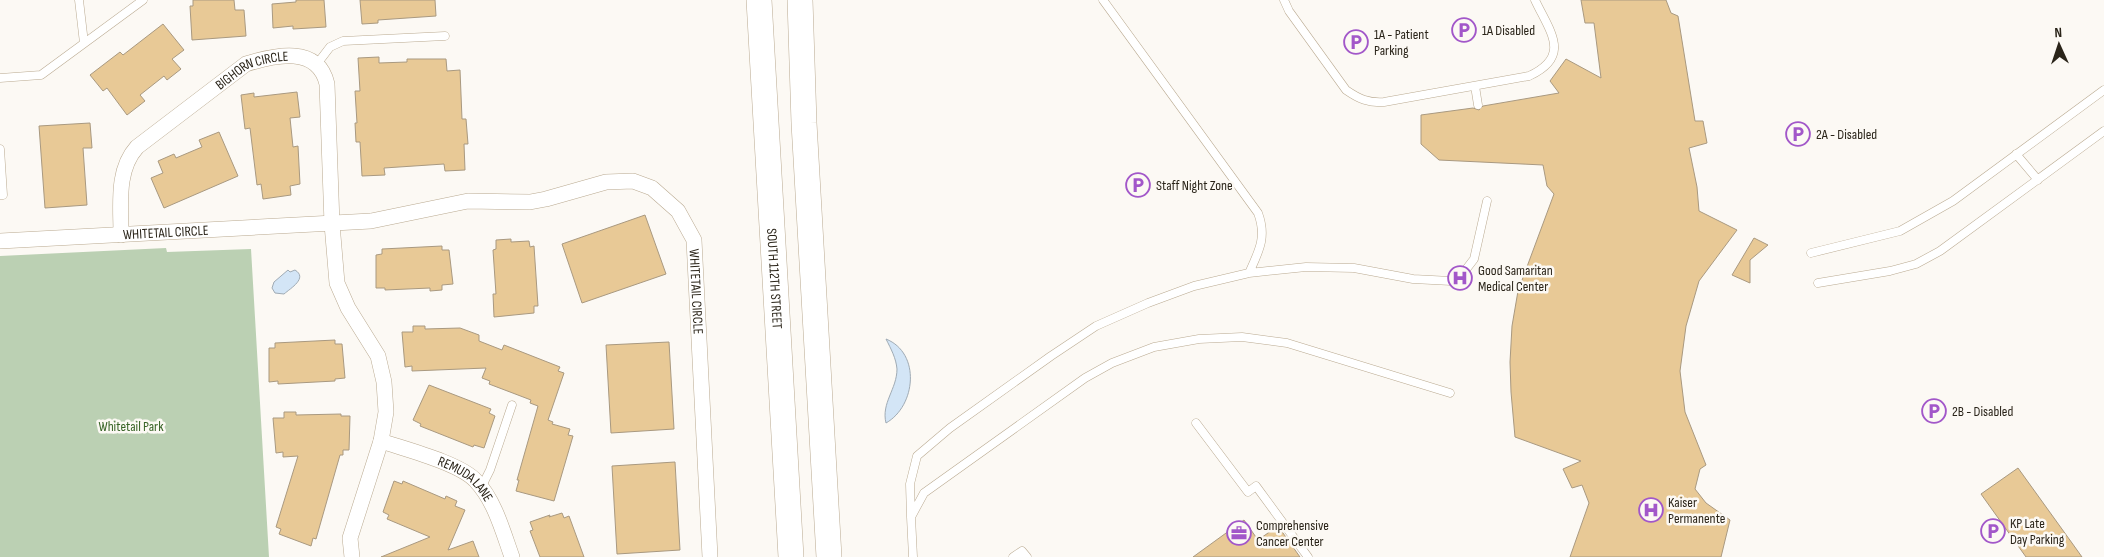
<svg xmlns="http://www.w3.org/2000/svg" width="2104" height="557" font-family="'Sofia Sans Condensed',sans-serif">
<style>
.green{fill:#bbd0b3}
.water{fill:#d3e5f6;stroke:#a0abb4}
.building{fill:#e8c996;stroke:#a99980}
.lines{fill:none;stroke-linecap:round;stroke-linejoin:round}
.lane-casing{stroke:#baaa91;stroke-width:9}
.street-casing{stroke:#baaa91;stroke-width:16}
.primary-casing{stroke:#baaa91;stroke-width:26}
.lane{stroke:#fff;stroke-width:8}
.street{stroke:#fff;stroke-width:15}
.primary{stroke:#fff;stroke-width:25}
.labels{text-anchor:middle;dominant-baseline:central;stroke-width:5;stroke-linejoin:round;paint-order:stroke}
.poi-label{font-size:14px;fill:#2a2419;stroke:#fcf9f4;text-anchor:start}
.street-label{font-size:14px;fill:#2a2419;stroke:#fcf9f4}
.park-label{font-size:14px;fill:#376325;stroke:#fcf9f4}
</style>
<rect width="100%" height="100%" fill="#fcf9f4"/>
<path class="green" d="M 166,248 L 167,252 L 251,249 L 269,557 L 0,557 L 0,256 Z"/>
<path class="water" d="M 288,270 L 290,272 L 295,270 C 308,278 291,288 284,294 L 275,293 L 272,288 L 274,282 Z
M 886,339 C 921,353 916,406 886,423 C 881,403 897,389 897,369 C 896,358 891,349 886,339 Z"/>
<path class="building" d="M 193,0 L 234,0 L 235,10 L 244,10 L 246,36 L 192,40 L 190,6 L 193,6 Z
M 296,0 L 324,0 L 326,27 L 293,29 L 293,26 L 273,28 L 272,4 L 296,2 Z
M 360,0 L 435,0 L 436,16 L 378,20 L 378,23 L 362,24 Z
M 1581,0 L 1666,0 L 1671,13 L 1678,16 L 1695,121 L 1703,121 L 1707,143 L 1689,148 L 1697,187 L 1699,211 L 1737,230 L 1699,281 L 1686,326 L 1680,371 L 1685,412 L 1706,465 L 1700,469 L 1695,489 L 1706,503 L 1730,520 L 1721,557 L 1570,557 L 1589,503 L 1582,485 L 1572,488 L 1563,469 L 1581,461 L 1515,437 L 1511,392 L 1510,362 L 1512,326 L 1518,291 L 1554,194 L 1547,186 L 1543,165 L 1439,160 L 1421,144 L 1421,115 L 1473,108 L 1479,110 L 1483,106 L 1559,93 L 1550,81 L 1566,59 L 1601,78 L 1594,23 L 1585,23 Z
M 163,24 L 184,50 L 172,59 L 181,69 L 167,80 L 164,76 L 140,95 L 145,101 L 127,115 L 107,88 L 103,91 L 90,75 L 120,52 L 123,55 Z
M 379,57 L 379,63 L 407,62 L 407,59 L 446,59 L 447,71 L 460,70 L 462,119 L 466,119 L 468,144 L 464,144 L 465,170 L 445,171 L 444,164 L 384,168 L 385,175 L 362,176 L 360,142 L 356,142 L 355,123 L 357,123 L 355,91 L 360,91 L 358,58 Z
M 297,92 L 300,117 L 290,118 L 293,147 L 298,146 L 300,184 L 290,186 L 291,195 L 263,199 L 261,184 L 257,185 L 250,128 L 245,129 L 241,95 L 254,93 L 254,97 Z
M 90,123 L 92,148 L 83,148 L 87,205 L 45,208 L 39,126 Z
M 219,132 L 238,176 L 164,208 L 151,178 L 163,173 L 158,161 L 174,154 L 176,158 L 202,147 L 199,140 Z
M 645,215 L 666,274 L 582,303 L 562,244 Z
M 1754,238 L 1768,245 L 1750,260 L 1750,283 L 1732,275 Z
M 511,239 L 511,242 L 529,241 L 530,247 L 534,246 L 538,306 L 534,306 L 534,313 L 494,317 L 493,294 L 496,294 L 493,250 L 496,249 L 496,240 Z
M 442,246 L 442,250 L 449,250 L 453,284 L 442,285 L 442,290 L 430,291 L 430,288 L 385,290 L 385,288 L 376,288 L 376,255 L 382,254 L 382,249 Z
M 413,326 L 425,326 L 425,329 L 460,328 L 479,335 L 479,341 L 502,350 L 504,345 L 560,367 L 558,371 L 564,373 L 548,420 L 553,422 L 552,424 L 570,429 L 568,435 L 573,436 L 554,501 L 516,491 L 519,480 L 517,480 L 538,406 L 530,403 L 531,400 L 489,384 L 490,381 L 482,378 L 486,368 L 412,371 L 412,366 L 405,367 L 402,332 L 413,332 Z
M 335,340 L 335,344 L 342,344 L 345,378 L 335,379 L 335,381 L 278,384 L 278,381 L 269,382 L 269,348 L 275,348 L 275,343 Z
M 669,342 L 674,429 L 611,433 L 606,345 Z
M 429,385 L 491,409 L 489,413 L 495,416 L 484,448 L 474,445 L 473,447 L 420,426 L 421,424 L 413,420 Z
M 284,412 L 296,412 L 296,415 L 341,414 L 341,416 L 350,416 L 349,450 L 343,450 L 343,455 L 340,455 L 316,539 L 313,538 L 311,546 L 279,534 L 281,529 L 276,527 L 298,456 L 283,457 L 283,452 L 276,453 L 273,418 L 284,418 Z
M 675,462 L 680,550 L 617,554 L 612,466 Z
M 2018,468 L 2072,543 L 2082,557 L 2026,557 L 1981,494 Z
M 394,481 L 402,484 L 403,481 L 445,499 L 446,496 L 457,501 L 455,506 L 465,510 L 448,550 L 473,541 L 479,557 L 381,557 L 430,537 L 387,519 L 389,515 L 383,512 Z
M 562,513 L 564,518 L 569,516 L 584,557 L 540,557 L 530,531 L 533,530 L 530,522 L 550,515 L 549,517 Z
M 1244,520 L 1258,540 L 1278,526 L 1300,557 L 1193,557 Z"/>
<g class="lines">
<g class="lane-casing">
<path id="lane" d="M 79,0 L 84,43
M 1103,0 L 1258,213 C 1267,237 1259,251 1249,273
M 1284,0 L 1289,11 L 1346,90 C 1359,99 1368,103 1384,102 L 1529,76 C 1572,56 1550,32 1535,0
M 317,64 L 330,47 L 343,41 L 445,36
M 0,78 L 41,75 L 143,0
M 1475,86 L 1478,105
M 0,149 L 3,195 L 0,195
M 2016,154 L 2038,180
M 1811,253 L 1900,231 L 1953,201 L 2104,90
M 1818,283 L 1890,271 L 1916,264 L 1940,251 L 2104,131
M 1196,423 L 1248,492 L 1256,486 L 1308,557
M 481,488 L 490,470 L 512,405
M 911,517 L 910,484 L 917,456 L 950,428 L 1051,356 L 1096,326 L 1148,303 L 1194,286 L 1249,273 L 1306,267 L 1354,268 L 1413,279 L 1451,281 L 1464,272 L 1474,259 L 1487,201
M 913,557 L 911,517 L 924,493 L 1085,378 L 1112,363 L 1154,347 L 1199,339 L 1242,337 L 1287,343 L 1450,393
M 1013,557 L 1022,551 L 1027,557"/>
</g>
<g class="street-casing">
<g id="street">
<path id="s1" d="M 121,235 C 121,205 116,170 137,147 L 246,64 C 275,55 318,45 327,84 L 332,224 L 337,283 L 348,308 L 378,356 L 384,382 L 386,412 L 381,441 L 350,538 L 352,557"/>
<path id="s2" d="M 0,241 L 371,221 L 468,201 L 530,202 L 546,199 L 606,182 L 633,181 L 652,188 L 678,211 L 694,240 L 710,557"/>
<path id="s3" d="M 381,441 C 404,449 460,463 476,481 C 495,501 503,532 512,557"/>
</g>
</g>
<g class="primary-casing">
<g id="primary">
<path id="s4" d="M 759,0 L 791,557"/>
<path d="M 800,0 L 804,123 L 829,557"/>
</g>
</g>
<use href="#lane" class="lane"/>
<use href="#street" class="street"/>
<use href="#primary" class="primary"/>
</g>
<defs>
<g id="parking-ring" transform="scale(1.25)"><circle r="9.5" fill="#fcf9f4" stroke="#a257c9" stroke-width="1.5"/><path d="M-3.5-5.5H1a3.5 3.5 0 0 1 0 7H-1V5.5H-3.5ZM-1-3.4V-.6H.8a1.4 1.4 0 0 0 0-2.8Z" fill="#a257c9"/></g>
<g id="hospital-ring" transform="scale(1.25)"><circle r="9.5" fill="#fcf9f4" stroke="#a257c9" stroke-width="1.5"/><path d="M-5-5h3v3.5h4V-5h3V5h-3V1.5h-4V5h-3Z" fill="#a257c9"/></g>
<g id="office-ring" transform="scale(1.25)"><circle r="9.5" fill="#fcf9f4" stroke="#a257c9" stroke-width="1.5"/><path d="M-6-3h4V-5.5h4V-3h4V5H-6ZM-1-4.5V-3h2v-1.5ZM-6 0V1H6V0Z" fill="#a257c9"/></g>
</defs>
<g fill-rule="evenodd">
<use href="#parking-ring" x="1464" y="30"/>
<use href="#parking-ring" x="1356" y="42"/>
<use href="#parking-ring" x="1798" y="134"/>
<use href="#parking-ring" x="1138" y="185"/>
<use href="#hospital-ring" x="1460" y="278"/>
<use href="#parking-ring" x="1934" y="411"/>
<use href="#hospital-ring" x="1651" y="510"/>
<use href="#parking-ring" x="1993" y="531"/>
<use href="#office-ring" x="1239" y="533"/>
</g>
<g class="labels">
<g class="poi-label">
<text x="1482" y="30">1A Disabled</text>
<text x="1374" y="34">1A - Patient<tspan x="1374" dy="16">Parking</tspan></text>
<text x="1816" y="134">2A - Disabled</text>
<text x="1156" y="185">Staff Night Zone</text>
<text x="1478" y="270">Good Samaritan<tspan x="1478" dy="16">Medical Center</tspan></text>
<text x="1952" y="411">2B - Disabled</text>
<text x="1668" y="502">Kaiser<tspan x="1668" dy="16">Permanente</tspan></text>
<text x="2010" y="523">KP Late<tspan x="2010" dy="16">Day Parking</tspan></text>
<text x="1256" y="525">Comprehensive<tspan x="1256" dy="16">Cancer Center</tspan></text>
</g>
<g class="street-label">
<text stroke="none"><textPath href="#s1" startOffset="232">BIGHORN CIRCLE</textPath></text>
<text stroke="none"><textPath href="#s2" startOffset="166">WHITETAIL CIRCLE</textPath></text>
<text stroke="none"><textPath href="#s4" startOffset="279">SOUTH 112TH STREET</textPath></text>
<text stroke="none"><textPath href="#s2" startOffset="778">WHITETAIL CIRCLE</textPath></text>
<text stroke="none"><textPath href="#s3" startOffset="94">REMUDA LANE</textPath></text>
</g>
<g class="park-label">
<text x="131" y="426">Whitetail Park</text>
</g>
</g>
<g transform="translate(2059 45) rotate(357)" stroke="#fcf9f4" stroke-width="4" paint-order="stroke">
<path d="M0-4L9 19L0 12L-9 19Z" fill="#2a2419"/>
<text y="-8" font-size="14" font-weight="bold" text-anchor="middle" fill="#2a2419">N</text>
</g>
</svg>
